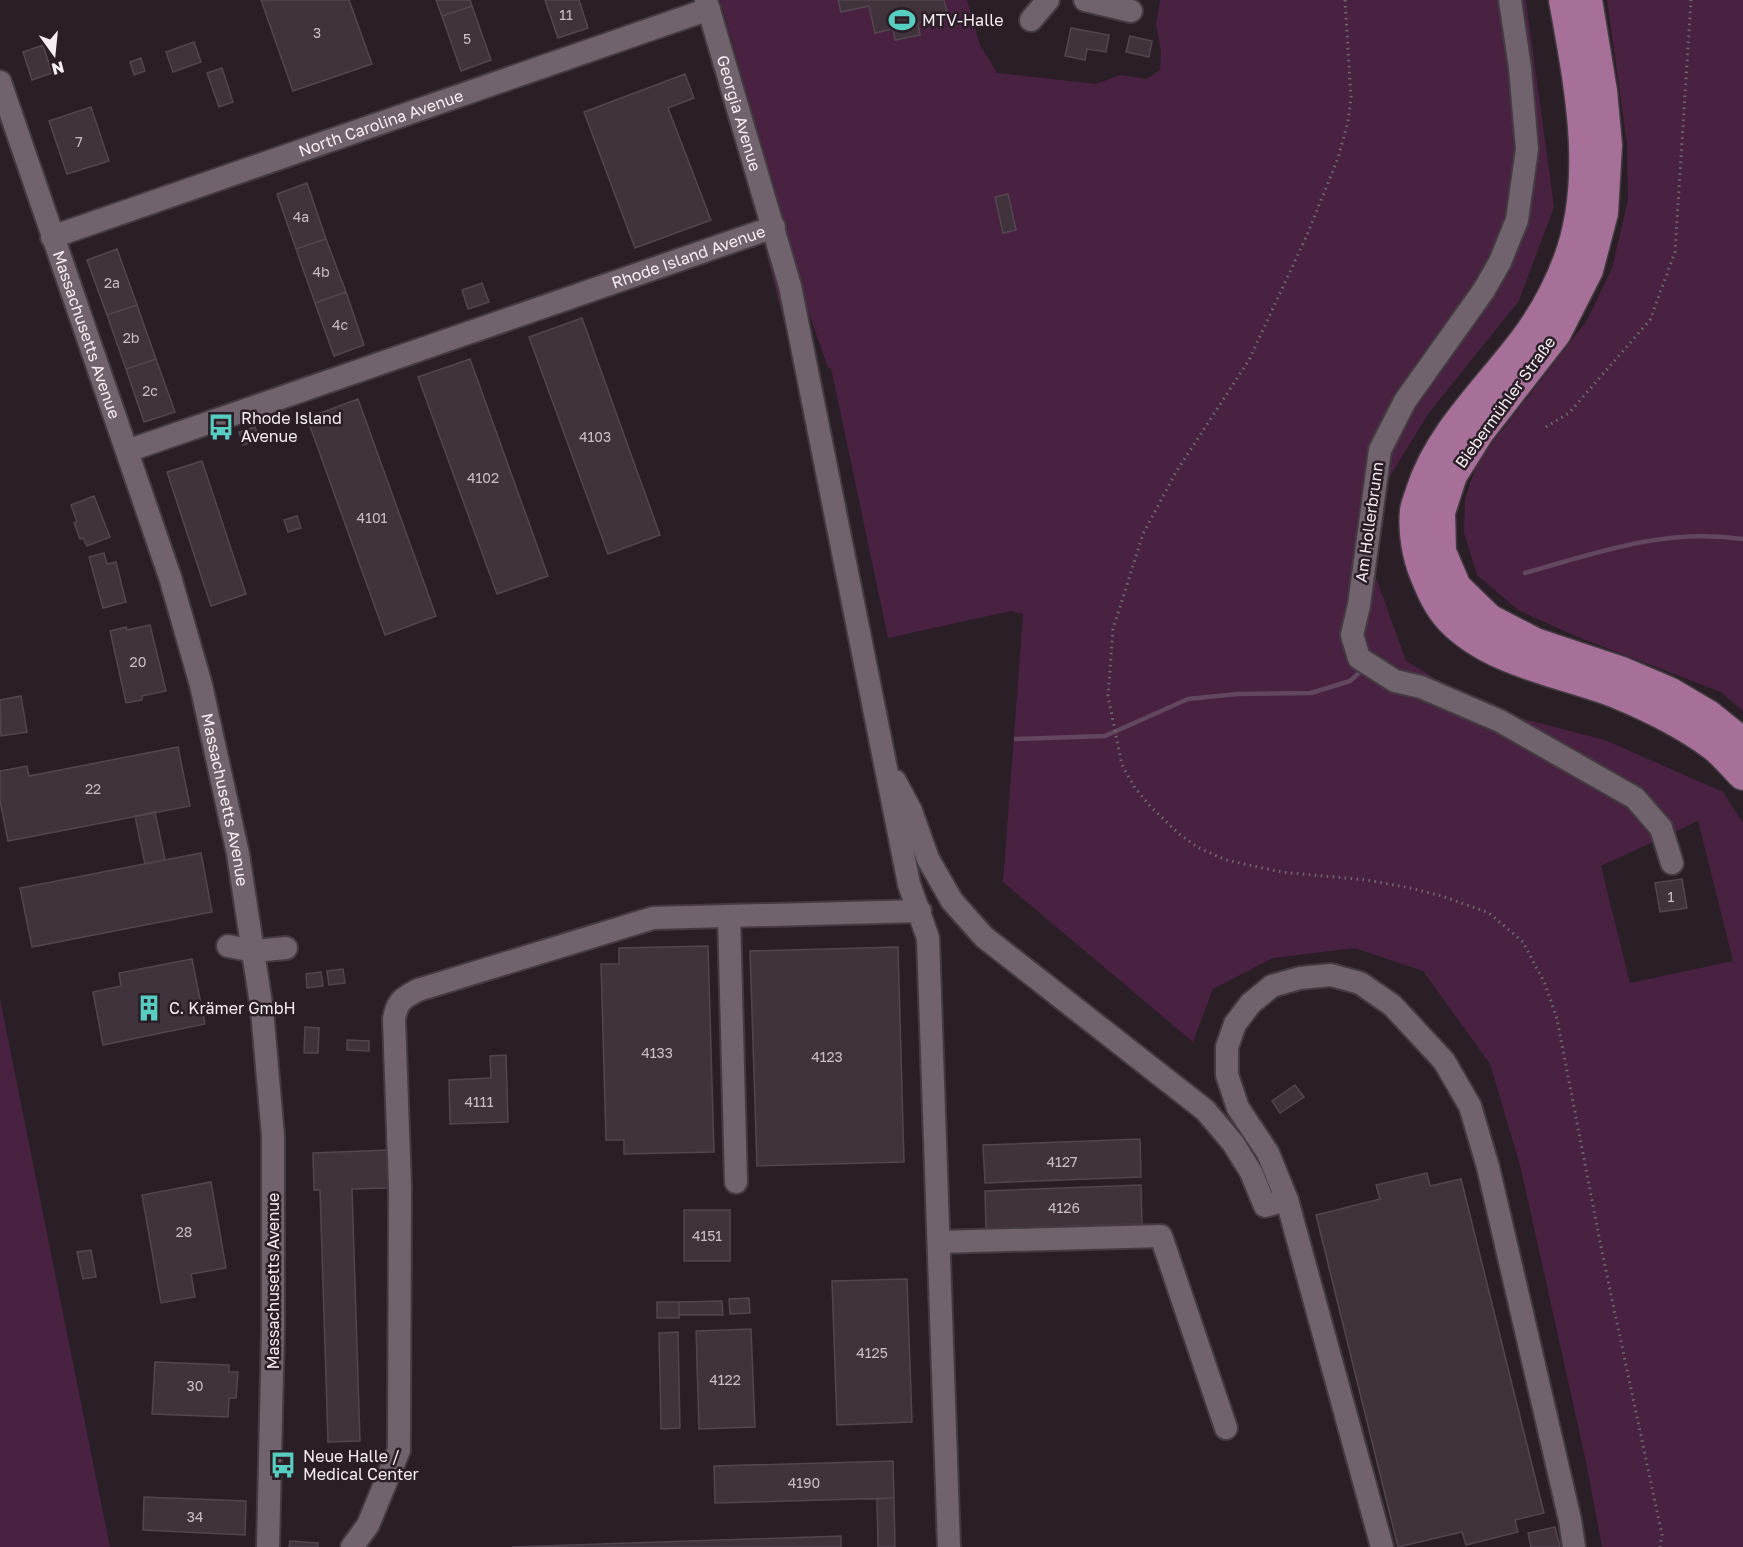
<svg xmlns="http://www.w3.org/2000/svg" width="1743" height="1547" font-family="'Golos Text',sans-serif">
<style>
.green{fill:#492241;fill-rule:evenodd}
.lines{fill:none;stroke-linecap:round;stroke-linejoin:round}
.stream{stroke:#63475e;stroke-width:4.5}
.building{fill:#40333c;stroke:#534650;stroke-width:1.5}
.minor-casing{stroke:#443b42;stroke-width:26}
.major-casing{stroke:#443b42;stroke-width:33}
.path{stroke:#736870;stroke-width:3;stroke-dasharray:1.5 4.5;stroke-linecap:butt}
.minor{stroke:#71636d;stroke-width:22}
.major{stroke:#a67099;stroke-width:30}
.labels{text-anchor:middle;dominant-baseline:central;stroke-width:5;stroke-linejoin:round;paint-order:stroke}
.number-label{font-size:14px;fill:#c8bfc6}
.poi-label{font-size:16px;fill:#f6eef4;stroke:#2a1e27;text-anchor:start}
.street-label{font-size:16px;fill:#f6eef4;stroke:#2a1e27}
</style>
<rect width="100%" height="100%" fill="#2a1e27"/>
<path class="green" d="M 720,0 L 967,0 L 980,45 L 997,73 L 1096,84 L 1120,75 L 1147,79 L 1160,70 L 1161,51 L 1156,25 L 1160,0 L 1526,0 L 1554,207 L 1519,301 L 1428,414 L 1378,496 L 1374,572 L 1406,661 L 1488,710 L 1605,740 L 1723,792 L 1743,823 L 1743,1547 L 1602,1547 L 1586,1462 L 1521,1169 L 1490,1064 L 1423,971 L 1355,948 L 1273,958 L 1213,989 L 1193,1042 L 1003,882 L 1023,614 L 1011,611 L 888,638 L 831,368 L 828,368 L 809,313 L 784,322 L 762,236 L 786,228 ZM 1698,821 L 1733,961 L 1630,983 L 1601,866 Z
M 1607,0 L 1743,0 L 1743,711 L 1721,692 L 1575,636 L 1518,610 L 1477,575 L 1464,533 L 1465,499 L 1477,463 L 1587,320 L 1612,268 L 1628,200 L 1627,144 Z
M 0,999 L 110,1547 L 0,1547 Z"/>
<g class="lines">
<path class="stream" d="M 1525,573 C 1599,552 1664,528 1743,539
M 1016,739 L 1105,736 L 1188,699 L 1237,694 L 1311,693 L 1350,681 L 1360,672"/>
</g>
<path class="building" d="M 261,0 L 349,0 L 372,64 L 293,91 Z
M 436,0 L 470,0 L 472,6 L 442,16 Z
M 545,0 L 579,0 L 588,28 L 558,38 Z
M 838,0 L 944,0 L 948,16 L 918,23 L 920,35 L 895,40 L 893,29 L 875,33 L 869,6 L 841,12 Z
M 472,6 L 491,60 L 461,71 L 442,16 Z
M 1071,28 L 1109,35 L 1106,52 L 1087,49 L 1085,60 L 1065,56 Z
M 1130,36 L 1152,41 L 1149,57 L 1126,52 Z
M 194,42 L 201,62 L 173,72 L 166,52 Z
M 43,45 L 52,73 L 32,80 L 23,52 Z
M 141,58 L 145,71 L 134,75 L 130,62 Z
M 222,68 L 233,102 L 219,107 L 207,73 Z
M 685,74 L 694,98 L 668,108 L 711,220 L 635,248 L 584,112 Z
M 91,107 L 109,161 L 67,174 L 49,121 Z
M 307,183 L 326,239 L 296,249 L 277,194 Z
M 1008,194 L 1016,230 L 1003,233 L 995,197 Z
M 326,239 L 346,292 L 315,303 L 296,249 Z
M 117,249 L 137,305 L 107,315 L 87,260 Z
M 482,283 L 489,302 L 468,309 L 462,290 Z
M 346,292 L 364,345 L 334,356 L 315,303 Z
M 137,305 L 156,359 L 126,369 L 107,315 Z
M 582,318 L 660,535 L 608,554 L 529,337 Z
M 156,359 L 175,412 L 144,422 L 126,369 Z
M 470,359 L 548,576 L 497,594 L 418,377 Z
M 358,399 L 436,616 L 385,635 L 307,418 Z
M 255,427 L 260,440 L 243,445 L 239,432 Z
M 202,461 L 246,594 L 211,606 L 167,472 Z
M 94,496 L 110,537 L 87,546 L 83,538 L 80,539 L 74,523 L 77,522 L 71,505 Z
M 297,516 L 301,528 L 288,532 L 284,520 Z
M 104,553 L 107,564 L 116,562 L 126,602 L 103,608 L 89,557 Z
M 150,625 L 166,691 L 142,696 L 142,700 L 126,703 L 110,631 L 126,627 L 127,630 Z
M 21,696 L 27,732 L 1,736 L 0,700 Z
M 178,747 L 190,806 L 8,841 L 0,801 L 0,771 L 27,766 L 29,776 Z
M 155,812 L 165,860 L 145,864 L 135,816 Z
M 201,853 L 212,912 L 32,947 L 20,888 Z
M 1682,879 L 1687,908 L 1660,912 L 1655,883 Z
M 708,946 L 714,1152 L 624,1154 L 624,1140 L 606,1140 L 601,964 L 619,964 L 619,948 Z
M 898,947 L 904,1162 L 757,1166 L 750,951 Z
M 192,959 L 205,1024 L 103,1045 L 93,992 L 121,986 L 119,973 Z
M 343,969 L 345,983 L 329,985 L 327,971 Z
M 321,972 L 323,986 L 307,988 L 306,974 Z
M 305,1027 L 319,1028 L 318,1053 L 304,1053 Z
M 347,1040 L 369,1041 L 369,1051 L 347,1050 Z
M 506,1055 L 508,1122 L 450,1124 L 449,1080 L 491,1078 L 490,1056 Z
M 1295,1085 L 1304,1097 L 1280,1113 L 1272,1101 Z
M 1140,1139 L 1141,1177 L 985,1183 L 983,1145 Z
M 389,1150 L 390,1188 L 352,1189 L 360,1441 L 328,1442 L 320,1190 L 314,1190 L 313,1153 Z
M 1427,1173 L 1430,1186 L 1461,1179 L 1544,1513 L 1515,1520 L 1518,1532 L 1466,1545 L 1462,1532 L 1398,1547 L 1316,1215 L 1380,1199 L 1376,1185 Z
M 211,1182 L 226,1268 L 191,1274 L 195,1297 L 161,1303 L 142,1195 Z
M 1141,1185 L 1142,1224 L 986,1229 L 985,1191 Z
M 684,1210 L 730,1210 L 730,1261 L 684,1261 Z
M 91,1250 L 96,1277 L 83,1279 L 77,1252 Z
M 907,1279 L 912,1422 L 837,1425 L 832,1281 Z
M 749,1298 L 750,1313 L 730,1314 L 729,1299 Z
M 722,1301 L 723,1315 L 679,1315 L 679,1302 Z
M 657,1302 L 679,1302 L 679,1318 L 657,1318 Z
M 751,1329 L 755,1427 L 699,1429 L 696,1331 Z
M 678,1332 L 680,1428 L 661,1429 L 659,1333 Z
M 155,1362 L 229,1365 L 229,1372 L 238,1372 L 236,1398 L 229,1398 L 228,1417 L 152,1414 Z
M 893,1461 L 894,1498 L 715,1503 L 714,1466 Z
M 144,1497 L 246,1501 L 245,1535 L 143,1530 Z
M 894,1498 L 895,1547 L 878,1547 L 877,1499 Z
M 1555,1527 L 1560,1547 L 1531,1547 L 1528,1533 Z
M 841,1536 L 841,1547 L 512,1547 Z
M 290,1541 L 318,1543 L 318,1547 L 289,1547 Z"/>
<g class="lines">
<g class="minor-casing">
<g id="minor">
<path id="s1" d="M 706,0 L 790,286 L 909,884 L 928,938 L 949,1547"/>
<path d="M 1085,0 L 1131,11"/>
<path d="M 1510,0 L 1520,68 L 1527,149 L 1517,220 L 1500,262 L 1484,290 L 1405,401 L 1380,450 L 1359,605 L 1352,635 L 1359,658 L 1395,681 L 1421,687 L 1500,721 L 1635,798 L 1661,828 L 1672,863"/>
<path d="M 1031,20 L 1048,0"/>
<path id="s2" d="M 0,82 L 170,577 L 201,685 L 238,854 L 262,1010 L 273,1136 L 273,1328 L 268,1547"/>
<path id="s3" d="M 52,237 L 709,9"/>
<path id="s4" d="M 127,451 L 774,227"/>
<path d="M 895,781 L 911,811 L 928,859 L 952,901 L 984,937 L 1205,1110 L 1233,1143 L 1251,1172 L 1265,1206 L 1287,1200"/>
<path d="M 729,916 L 736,1182"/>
<path d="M 228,946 L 254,951 L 286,948"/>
<path d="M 939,1242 L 1161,1236 L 1226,1428"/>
<path d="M 352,1547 L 368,1525 L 399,1450 L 400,1187 L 394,1019 C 397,1001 403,998 418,990 L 653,918 L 920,911"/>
<path d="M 1382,1547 L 1287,1200 L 1268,1153 L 1238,1108 L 1227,1075 L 1227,1047 L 1235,1024 L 1251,1003 L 1272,986 L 1300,978 L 1331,975 L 1360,983 L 1392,1005 L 1444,1061 L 1470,1106 L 1488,1167 L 1570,1520 L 1574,1547"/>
</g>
</g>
<g class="major-casing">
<path id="major" d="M 1564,0 C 1579,84 1599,179 1568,261 C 1557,290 1542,317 1524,341 C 1488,389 1439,434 1421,491 C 1419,498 1416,504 1415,511 C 1413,532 1417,556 1425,575 C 1432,592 1438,606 1450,619 C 1492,663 1562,672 1616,693 C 1650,707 1685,724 1714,746 C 1725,755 1734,766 1743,775
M 1587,0 L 1602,91 L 1607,145 L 1603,213 L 1588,270 L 1556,333 L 1479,432 L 1452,475 L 1440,512 L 1441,552 L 1456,587 L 1489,619 L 1535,643 L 1622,672 L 1669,692 L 1708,715 L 1743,743"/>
</g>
<path class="path" d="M 1345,0 L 1351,97 L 1348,122 L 1338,158 L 1307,235 L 1249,360 L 1176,472 L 1143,534 L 1113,629 L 1108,696 L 1122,765 L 1135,788 L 1150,806 L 1178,833 L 1197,847 L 1226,860 L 1281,872 L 1367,880 L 1410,888 L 1442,896 L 1489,913 L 1523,942 L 1545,984 L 1557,1019 L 1601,1247 L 1662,1535 L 1660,1547
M 1546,427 L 1569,413 L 1650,320 L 1675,252 L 1691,0"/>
<use href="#minor" class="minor"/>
<use href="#major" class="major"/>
</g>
<defs>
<g id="stadium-bare" transform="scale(2.07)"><path d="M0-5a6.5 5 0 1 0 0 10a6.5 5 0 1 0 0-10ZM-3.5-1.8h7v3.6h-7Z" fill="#57cec1" stroke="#2a1e27" stroke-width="2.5" paint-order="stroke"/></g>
<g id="bus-bare" transform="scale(2.07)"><path d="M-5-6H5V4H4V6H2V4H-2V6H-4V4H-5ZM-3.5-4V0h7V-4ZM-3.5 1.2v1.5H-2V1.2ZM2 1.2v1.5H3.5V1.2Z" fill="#57cec1" stroke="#2a1e27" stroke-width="2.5" paint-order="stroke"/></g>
<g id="building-bare" transform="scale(2.07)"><path d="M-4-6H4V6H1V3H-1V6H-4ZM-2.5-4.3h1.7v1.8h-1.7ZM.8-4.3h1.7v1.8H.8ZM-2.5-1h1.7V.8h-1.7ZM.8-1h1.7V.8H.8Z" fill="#57cec1" stroke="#2a1e27" stroke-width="2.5" paint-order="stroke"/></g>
</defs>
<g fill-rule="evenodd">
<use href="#stadium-bare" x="902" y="20"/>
<use href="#bus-bare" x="221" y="427"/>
<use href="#building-bare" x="149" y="1008"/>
<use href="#bus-bare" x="283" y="1465"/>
</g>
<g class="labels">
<g class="number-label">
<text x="566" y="14">11</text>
<text x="317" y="32">3</text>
<text x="467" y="38">5</text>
<text x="79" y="141">7</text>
<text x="301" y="216">4a</text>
<text x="321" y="271">4b</text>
<text x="112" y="282">2a</text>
<text x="340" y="324">4c</text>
<text x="131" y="337">2b</text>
<text x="150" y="390">2c</text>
<text x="595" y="436">4103</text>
<text x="483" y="477">4102</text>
<text x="372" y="517">4101</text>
<text x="138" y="661">20</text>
<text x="93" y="788">22</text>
<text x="1671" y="896">1</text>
<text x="657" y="1052">4133</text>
<text x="827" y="1056">4123</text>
<text x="479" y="1101">4111</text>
<text x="1062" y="1161">4127</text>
<text x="1064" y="1207">4126</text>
<text x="184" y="1231">28</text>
<text x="707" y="1235">4151</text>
<text x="872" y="1352">4125</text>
<text x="725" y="1379">4122</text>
<text x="195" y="1385">30</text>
<text x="804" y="1482">4190</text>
<text x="195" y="1516">34</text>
</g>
<g class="poi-label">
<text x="922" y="20">MTV-Halle</text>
<text x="241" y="418">Rhode Island<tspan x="241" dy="18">Avenue</tspan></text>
<text x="169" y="1008">C. Krämer GmbH</text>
<text x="303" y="1456">Neue Halle /<tspan x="303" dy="18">Medical Center</tspan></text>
</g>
<g class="street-label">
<text stroke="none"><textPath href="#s1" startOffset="118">Georgia Avenue</textPath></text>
<text stroke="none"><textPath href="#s3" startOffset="348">North Carolina Avenue</textPath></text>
<text stroke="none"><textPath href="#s4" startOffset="594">Rhode Island Avenue</textPath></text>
<text stroke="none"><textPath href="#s2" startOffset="267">Massachusetts Avenue</textPath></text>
<text transform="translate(1505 402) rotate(-54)">Biebermühler Straße</text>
<text transform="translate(1369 522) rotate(-82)">Am Hollerbrunn</text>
<text stroke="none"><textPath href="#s2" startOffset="753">Massachusetts Avenue</textPath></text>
<text transform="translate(273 1281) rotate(-90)">Massachusetts Avenue</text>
</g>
</g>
<g transform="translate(54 54) rotate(165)" stroke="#2a1e27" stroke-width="4.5" paint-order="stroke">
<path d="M0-4.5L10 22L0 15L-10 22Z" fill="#f6eef4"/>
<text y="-9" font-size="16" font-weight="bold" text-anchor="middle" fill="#f6eef4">N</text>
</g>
</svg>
